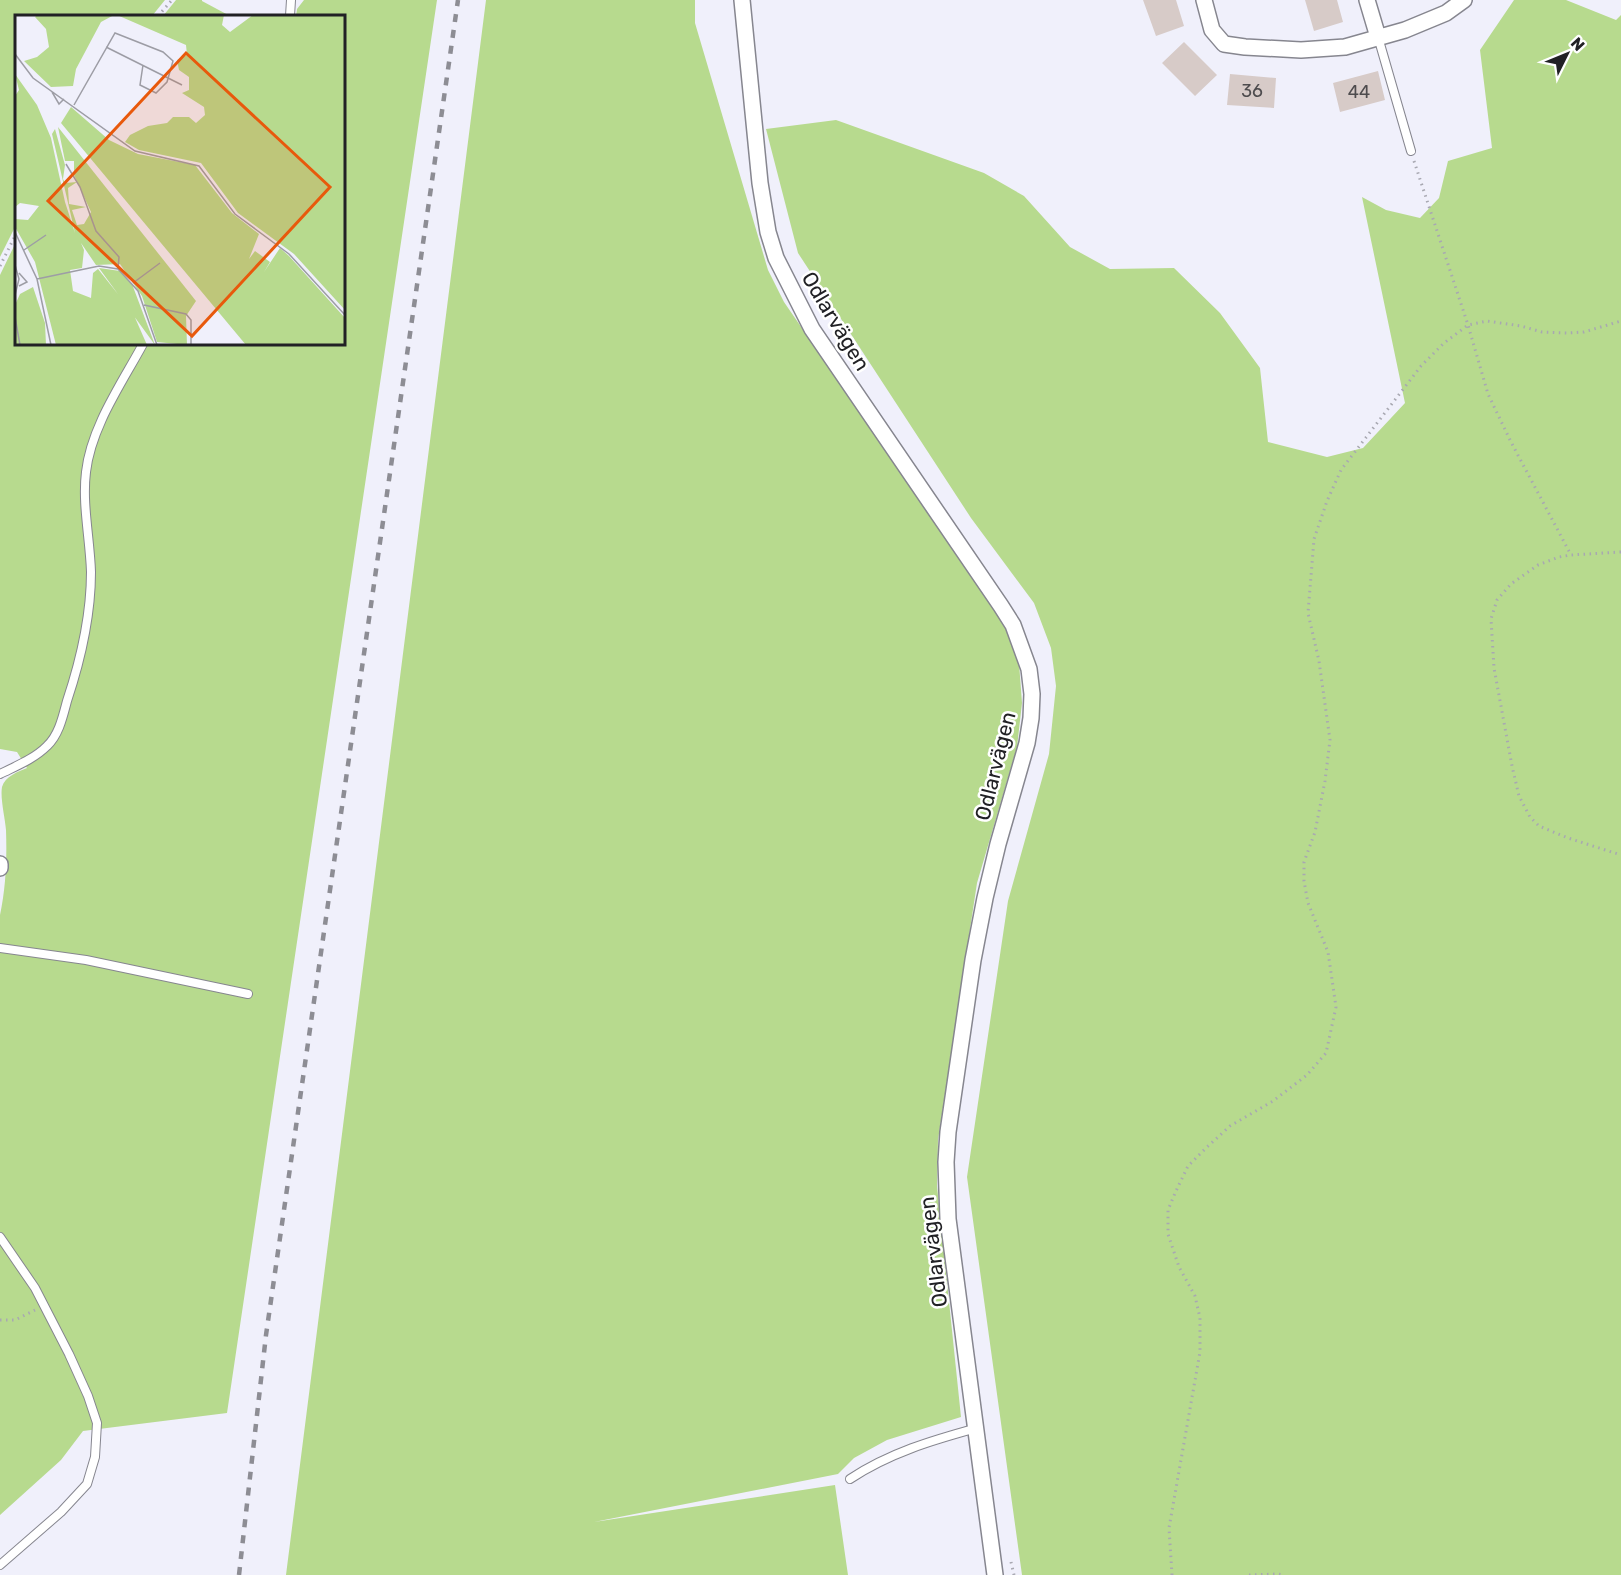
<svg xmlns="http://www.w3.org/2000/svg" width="1621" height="1575" font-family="Rubik,sans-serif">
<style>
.green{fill:#b7da8e}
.building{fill:#d7cbc8}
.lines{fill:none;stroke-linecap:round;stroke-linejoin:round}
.lane-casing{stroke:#86868f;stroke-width:10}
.street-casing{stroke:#86868f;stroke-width:18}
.path{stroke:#a8a8b1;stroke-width:3;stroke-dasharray:1.5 4.5;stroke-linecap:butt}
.lane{stroke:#fff;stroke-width:8}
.street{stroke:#fff;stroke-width:15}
.rail{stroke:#8d8d94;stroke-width:4.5;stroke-dasharray:8 8;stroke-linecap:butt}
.labels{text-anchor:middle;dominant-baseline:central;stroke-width:5;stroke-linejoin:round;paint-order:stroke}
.number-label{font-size:18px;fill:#4e4c4e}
.street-label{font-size:21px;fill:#212125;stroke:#fff}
.inset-road{fill:none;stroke:#9d9da5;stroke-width:1.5}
.view{fill:#e8590c;fill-opacity:0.15;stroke:#e8590c;stroke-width:3}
.inset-edge{fill:none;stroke:#212125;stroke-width:3}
</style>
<rect width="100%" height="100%" fill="#f0f0fb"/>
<path class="green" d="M 0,0 L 165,0 L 152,16 L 16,16 L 16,225 L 0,257 Z
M 176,0 L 202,0 L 202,1 L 230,16 L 163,16 Z
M 304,0 L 437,0 L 227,1413 L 83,1431 L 61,1460 L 0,1515 L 0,915 C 6,887 7,858 6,830 C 5,818 0,798 2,787 C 5,776 18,772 27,768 L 17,752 L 0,749 L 0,275 L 16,242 L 16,344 L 344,344 L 344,16 L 296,16 L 297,9 Z
M 486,0 L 695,0 L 695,23 L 768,270 L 784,302 L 1005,624 L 1019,663 L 1022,703 L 1017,747 L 977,883 L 938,1140 L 937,1186 L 961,1417 L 887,1440 L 854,1458 L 838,1474 L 594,1522 L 835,1485 L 848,1575 L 286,1575 Z
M 1514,0 L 1566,0 L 1616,20 L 1621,15 L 1621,1575 L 1022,1575 L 967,1177 L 1008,901 L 1049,754 L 1056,686 L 1051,648 L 1034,603 L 971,518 L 798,253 L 766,129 L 836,120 L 984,173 L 1024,196 L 1070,247 L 1110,269 L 1174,268 L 1220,313 L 1260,368 L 1268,442 L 1327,457 L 1363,448 L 1405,403 L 1362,197 L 1386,210 L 1420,218 L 1439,198 L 1448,161 L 1492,148 L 1480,50 Z"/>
<path class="building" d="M 1143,0 L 1176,0 L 1184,26 L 1156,36 Z
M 1305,0 L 1337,0 L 1343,22 L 1314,31 Z
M 1184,42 L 1217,75 L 1195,96 L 1162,63 Z
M 1378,71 L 1385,100 L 1340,112 L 1333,83 Z
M 1230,74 L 1276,78 L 1274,108 L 1227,105 Z"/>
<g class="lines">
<g class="lane-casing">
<path id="lane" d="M 290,16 L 291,0
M 1378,37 L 1411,151
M 0,774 C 16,766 34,759 47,746 C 59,735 63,716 67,701 C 81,659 91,616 91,572 C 90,539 82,504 86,472 C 91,427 122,383 143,344
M 0,948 L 86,960 L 248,994
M 0,1237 L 35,1288 L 69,1354 L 88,1396 L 97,1423 L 95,1457 L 87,1484 L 61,1512 L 0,1565
M 850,1479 C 889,1453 933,1440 977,1428"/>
</g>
<g class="street-casing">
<path id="street" d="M 742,0 L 760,183 L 768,232 L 776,258 L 812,329 L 1001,606 L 1013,625 L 1029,669 L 1032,694 L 1031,718 L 1027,743 L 998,844 L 985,898 L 973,960 L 948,1132 L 946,1162 L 948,1219 L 995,1575
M 1204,0 L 1212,30 L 1224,44 L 1245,47 L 1301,50 L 1345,47 L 1405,30 L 1446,13 L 1464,0
M 1367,0 L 1378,37
M 0,864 L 0,868"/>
</g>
<path class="path" d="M 158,16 L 172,0
M 1414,161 L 1468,325 L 1488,394 L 1511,442 L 1571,555
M 0,266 L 16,234
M 1621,552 L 1571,555 L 1559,557 L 1538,565 L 1511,584 L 1497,600 L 1491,619 L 1494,668 L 1512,766 L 1519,796 L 1530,817 L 1539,826 L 1568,838 L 1621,855
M 0,1320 L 15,1320 L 35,1310
M 1011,1562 L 1014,1575
M 1172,1575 L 1169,1528 L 1200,1352 L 1200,1318 L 1195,1296 L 1179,1267 L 1168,1234 L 1168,1210 L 1176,1191 L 1188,1166 L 1206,1148 L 1230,1126 L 1273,1101 L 1307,1075 L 1326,1053 L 1336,1007 L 1328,952 L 1308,903 L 1304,881 L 1304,862 L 1315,832 L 1325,781 L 1330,740 L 1319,661 L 1308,613 L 1314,539 L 1327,501 L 1341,470 L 1421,366 L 1444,343 L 1468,325 L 1487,321 L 1521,326 L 1542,332 L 1567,333 L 1584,332 L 1621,321
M 1249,1575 L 1278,1574 L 1283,1575"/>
<use href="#lane" class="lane"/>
<use href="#street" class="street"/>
<path class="rail" d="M 239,1575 L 266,1335 L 458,0"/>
</g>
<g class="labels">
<g class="number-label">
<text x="1252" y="91">36</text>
<text x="1359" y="92">44</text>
</g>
<g class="street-label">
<text transform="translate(836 321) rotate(59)">Odlarvägen</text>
<text transform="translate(995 766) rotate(-76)">Odlarvägen</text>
<text transform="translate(933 1252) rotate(-97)">Odlarvägen</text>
</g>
</g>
<g transform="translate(15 15)">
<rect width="330" height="330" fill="#f0f0fb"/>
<path d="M 22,0 L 99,0 L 86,7 L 61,54 L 58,71 L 36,72 L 9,46 L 22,42 L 34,32 L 31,14 L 20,2 ZM 102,0 L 209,0 L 207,10 L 215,17 L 238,0 L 330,0 L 330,295 L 279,239 L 223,198 L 186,148 L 124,135 L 110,127 L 115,120 L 133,111 L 152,108 L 158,102 L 174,102 L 181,108 L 190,100 L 189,92 L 167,78 L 174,75 L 174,62 L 164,55 L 162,45 L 172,40 L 171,30 ZM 0,59 L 22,90 L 36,123 L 50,187 L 60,218 L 37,119 L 40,114 L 50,150 L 48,164 L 50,168 L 62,167 L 53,173 L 54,189 L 71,192 L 57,195 L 62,210 L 69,209 L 76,197 L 59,160 L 59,146 L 50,146 L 43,112 L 181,286 L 171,301 L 172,330 L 142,327 L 127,281 L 105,249 L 81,250 L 66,228 L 69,235 L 67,253 L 55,255 L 58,276 L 76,283 L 78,258 L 83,254 L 118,298 L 132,330 L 41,330 L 20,247 L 0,212 L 0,204 L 13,205 L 24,191 L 5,188 L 0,192 L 0,81 L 4,75 ZM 56,92 L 94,125 L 123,139 L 180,150 L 217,198 L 244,219 L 234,244 L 240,236 L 255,247 L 249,257 L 265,233 L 274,241 L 330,303 L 330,330 L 231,330 L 46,108 ZM 84,253 L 105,256 L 117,269 L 140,330 ZM 18,272 L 30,308 L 31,330 L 0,330 L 0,290 L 5,279 Z" fill="#b7da8e"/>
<path class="inset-road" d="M 91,32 L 167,70M 0,39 L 18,63 L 120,136 L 184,151 L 220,199 L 274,239 L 330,300M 37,77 L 44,89 L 49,84M 59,90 L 100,18 L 148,37 L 158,46 L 152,67 L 141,78 L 125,70 L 128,50M 51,149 L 65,172 L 81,216 L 104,242 L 103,254M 0,217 L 22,264 L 36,330M 9,235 L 31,220M 0,250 L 4,264 L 0,280M 22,264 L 84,251 L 103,254 L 123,276 L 142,330M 118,268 L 145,248M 4,271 L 12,267 L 4,258M 129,290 L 171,299 L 176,305 L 176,330M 0,302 L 5,330"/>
<path class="view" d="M 171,38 L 315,172 L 177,321 L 33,186 Z"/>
<rect width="330" height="330" class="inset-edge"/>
</g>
<g transform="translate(1567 54) rotate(47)" stroke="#ffffff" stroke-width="4.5" paint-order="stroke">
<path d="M0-4.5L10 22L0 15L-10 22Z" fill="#212125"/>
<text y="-9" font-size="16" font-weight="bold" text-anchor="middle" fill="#212125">N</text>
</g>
</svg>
